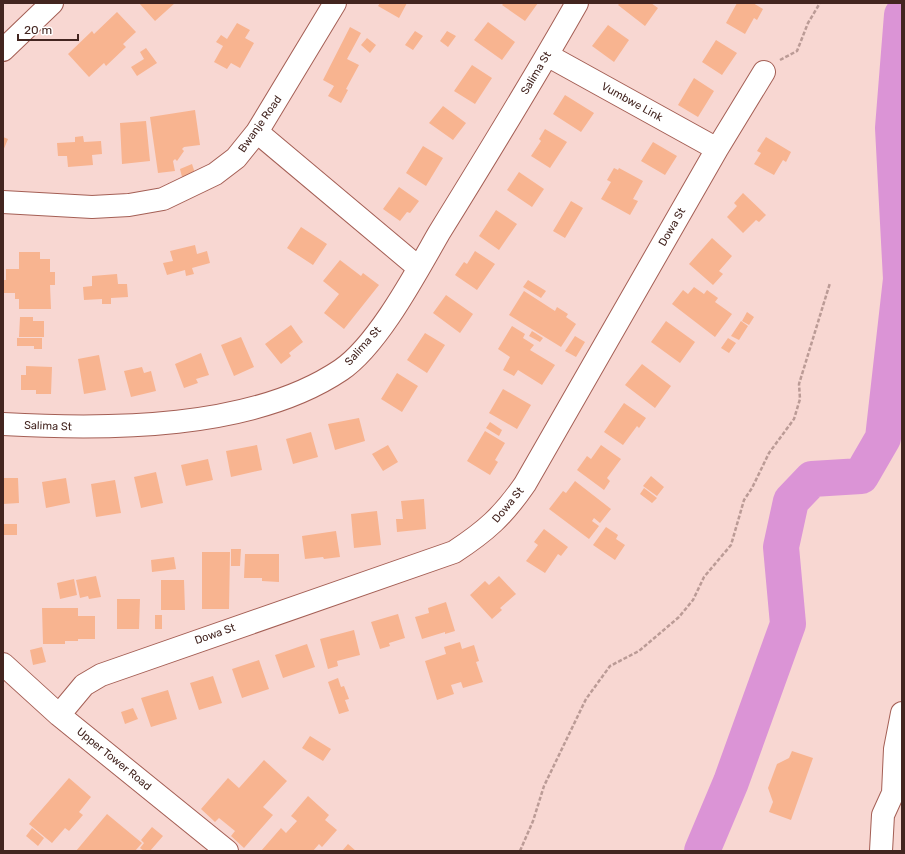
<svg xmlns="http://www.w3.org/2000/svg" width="905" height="854" font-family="Rubik,sans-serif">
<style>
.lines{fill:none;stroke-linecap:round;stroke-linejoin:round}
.river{stroke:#db94d6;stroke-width:36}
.building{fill:#f8b490}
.minor-casing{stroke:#a45f55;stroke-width:24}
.path{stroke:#bb9b96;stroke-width:2.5;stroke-dasharray:4 2;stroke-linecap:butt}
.minor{stroke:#fff;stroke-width:22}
.labels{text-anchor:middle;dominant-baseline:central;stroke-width:3;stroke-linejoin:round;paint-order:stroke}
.street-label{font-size:11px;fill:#432520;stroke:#fff}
</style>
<rect width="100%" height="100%" fill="#f8d7d2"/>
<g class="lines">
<path class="river" d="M 702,851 L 731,782 L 788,624 L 781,547 L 791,501 L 812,479 L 861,476 L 883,438 L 901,279 L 893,128 L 902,15"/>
</g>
<path class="building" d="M 139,3 L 175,3 L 155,21 Z
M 380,3 L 407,3 L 399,18 L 378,6 Z
M 504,3 L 538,3 L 525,21 L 502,5 Z
M 620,3 L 651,3 L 658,8 L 645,26 L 618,5 Z
M 737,3 L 753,3 L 763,9 L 757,20 L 754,18 L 745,34 L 726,23 Z
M 117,12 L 136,32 L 123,44 L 126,47 L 106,66 L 104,63 L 89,77 L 68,54 L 92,31 L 94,34 Z
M 488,22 L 515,42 L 502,60 L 474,40 Z
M 237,23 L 250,30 L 245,38 L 254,43 L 240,68 L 231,63 L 227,69 L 214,62 L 223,46 L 216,42 L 221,35 L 227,39 Z
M 608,25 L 629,40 L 614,62 L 592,46 Z
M 350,27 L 361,33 L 347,59 L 359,65 L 346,89 L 348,90 L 341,103 L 328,96 L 334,86 L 323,80 Z
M 415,31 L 423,36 L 413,50 L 405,45 Z
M 447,31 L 456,36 L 448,47 L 440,41 Z
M 367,38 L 376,45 L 370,53 L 361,45 Z
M 716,40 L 737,53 L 722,75 L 702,62 Z
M 146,48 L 157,63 L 137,76 L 131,67 L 144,59 L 140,52 Z
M 472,65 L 492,78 L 475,104 L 454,91 Z
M 694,78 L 714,91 L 698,117 L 678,105 Z
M 565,95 L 594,113 L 581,132 L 553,114 Z
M 443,106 L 466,123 L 453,140 L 429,123 Z
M 195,110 L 200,145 L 184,147 L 182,149 L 184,151 L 177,161 L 175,159 L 173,161 L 175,171 L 158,173 L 150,117 Z
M 146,121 L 150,161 L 122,164 L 120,123 Z
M 545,129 L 567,142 L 550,168 L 531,156 L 541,141 L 539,139 Z
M 83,136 L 84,142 L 101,141 L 102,154 L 92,155 L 93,165 L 68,167 L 67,156 L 58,156 L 57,143 L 75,142 L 75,137 Z
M 3,137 L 8,139 L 3,151 Z
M 766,137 L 791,152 L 786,162 L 783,160 L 774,175 L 754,164 L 761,153 L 757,151 Z
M 653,142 L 677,156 L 665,175 L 641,161 Z
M 423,146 L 443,158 L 426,186 L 406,173 Z
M 192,164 L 195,173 L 182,177 L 180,169 Z
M 614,168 L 618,170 L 619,168 L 643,181 L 633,199 L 638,201 L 630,215 L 601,199 L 611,182 L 607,180 Z
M 519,172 L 544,189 L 532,207 L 507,190 Z
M 399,187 L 419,201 L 410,213 L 407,212 L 400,221 L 383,209 Z
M 743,193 L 766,215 L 759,222 L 756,220 L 743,233 L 727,217 L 737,206 L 734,203 Z
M 571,201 L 583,208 L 565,238 L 553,231 Z
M 496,210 L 517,224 L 499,250 L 479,236 Z
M 301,227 L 327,244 L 313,265 L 287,248 Z
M 712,238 L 732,256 L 719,271 L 723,274 L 713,285 L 689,264 Z
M 195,245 L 197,254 L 207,251 L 210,263 L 192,268 L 194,274 L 186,276 L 185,270 L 167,275 L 163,263 L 173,261 L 170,251 Z
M 475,251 L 495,264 L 477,290 L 455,275 L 464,262 L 467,264 Z
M 19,252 L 40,252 L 40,259 L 50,259 L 50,272 L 55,272 L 55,285 L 50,285 L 51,309 L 19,309 L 19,299 L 15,299 L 15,293 L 3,293 L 3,280 L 6,280 L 6,269 L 19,269 Z
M 340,260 L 361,276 L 363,273 L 379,285 L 344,329 L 324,313 L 339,294 L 323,281 Z
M 117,274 L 118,284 L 127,284 L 128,297 L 111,298 L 111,304 L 102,304 L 102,299 L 84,300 L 83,287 L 92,286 L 92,276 Z
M 528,280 L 546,291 L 541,298 L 523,287 Z
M 694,287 L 704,294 L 707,290 L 718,298 L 715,302 L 732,314 L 715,337 L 672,304 L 683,290 L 688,294 Z
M 524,291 L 555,311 L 557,307 L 568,314 L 566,317 L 576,324 L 561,347 L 509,315 Z
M 446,295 L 473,314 L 460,333 L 433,313 Z
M 747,312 L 754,317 L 749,325 L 742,321 Z
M 20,317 L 33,317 L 33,321 L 44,321 L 44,337 L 19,337 Z
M 666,321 L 695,342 L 680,363 L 651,342 Z
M 741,321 L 748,326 L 739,340 L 731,336 Z
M 291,325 L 303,342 L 289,353 L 291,356 L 281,364 L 265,344 Z
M 512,326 L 525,334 L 523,338 L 534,345 L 530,350 L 555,365 L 542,385 L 518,370 L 514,376 L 503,370 L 510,357 L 498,349 Z
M 532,331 L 543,338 L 540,342 L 529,336 Z
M 425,333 L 445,345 L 427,373 L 407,360 Z
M 575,336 L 585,342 L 576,357 L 565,351 Z
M 241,337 L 254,367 L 234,376 L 221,345 Z
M 17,338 L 42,338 L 42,349 L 34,349 L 34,346 L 17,346 Z
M 728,338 L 736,343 L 729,353 L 721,348 Z
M 201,353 L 209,375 L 196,379 L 198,383 L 184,388 L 175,364 Z
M 99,355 L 106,390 L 84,394 L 78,359 Z
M 642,364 L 671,386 L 655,408 L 625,385 Z
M 26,366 L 52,367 L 51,394 L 36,394 L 36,390 L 21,390 L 21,375 L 26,375 Z
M 142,367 L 144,373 L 151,371 L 156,391 L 131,397 L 124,371 Z
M 397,373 L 418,386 L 402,412 L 381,399 Z
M 503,389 L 531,405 L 517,429 L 489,413 Z
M 624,403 L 646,418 L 639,428 L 637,426 L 623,445 L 604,432 Z
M 359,418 L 365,441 L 335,450 L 328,424 Z
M 490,422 L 502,430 L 499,436 L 486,428 Z
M 485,431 L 505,443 L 495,460 L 498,462 L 490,475 L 467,461 Z
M 311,432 L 318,457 L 293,464 L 286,439 Z
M 257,445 L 262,470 L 231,477 L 226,451 Z
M 388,445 L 398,462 L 383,471 L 372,454 Z
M 601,445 L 621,459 L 607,478 L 610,481 L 604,490 L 577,470 L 587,456 L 591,459 Z
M 208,459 L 213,480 L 186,486 L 181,465 Z
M 156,472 L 163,503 L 141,508 L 134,477 Z
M 651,476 L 664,487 L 657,496 L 643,486 Z
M 3,478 L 18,478 L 19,503 L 3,504 Z
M 66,478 L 70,503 L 46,508 L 42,482 Z
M 115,480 L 121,513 L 96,517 L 91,484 Z
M 575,481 L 611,509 L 600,523 L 594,518 L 592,521 L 599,526 L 589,539 L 549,509 L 563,491 L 566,493 Z
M 644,488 L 657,498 L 652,503 L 640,494 Z
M 424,499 L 426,529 L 397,532 L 396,519 L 403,519 L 401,501 Z
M 377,511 L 381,545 L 354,548 L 351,514 Z
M 3,524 L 17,524 L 17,535 L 3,535 Z
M 606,527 L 618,535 L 616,539 L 625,545 L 615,560 L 593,545 Z
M 544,529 L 568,547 L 561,556 L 558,554 L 545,573 L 526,561 L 538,545 L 534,542 Z
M 336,531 L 340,557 L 324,559 L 323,557 L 305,559 L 302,536 Z
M 231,549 L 241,549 L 240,566 L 231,566 Z
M 202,552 L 230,552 L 229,609 L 202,609 Z
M 245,554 L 279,554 L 279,582 L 262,581 L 262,578 L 244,578 Z
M 174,557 L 176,569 L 152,572 L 151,560 Z
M 96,576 L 101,597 L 89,599 L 88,596 L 80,598 L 76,580 Z
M 499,576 L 516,594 L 500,608 L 502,610 L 492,619 L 470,595 L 485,581 L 489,585 Z
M 74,579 L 77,595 L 60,599 L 57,583 Z
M 161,580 L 184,580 L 185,610 L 161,610 Z
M 117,599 L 140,599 L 139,629 L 117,629 Z
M 446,602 L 455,631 L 445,634 L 445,632 L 422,639 L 415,617 L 429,613 L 428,608 Z
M 42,608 L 78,608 L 78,616 L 95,616 L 95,639 L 78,639 L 78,641 L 65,641 L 65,644 L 43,644 Z
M 398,614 L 405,638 L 389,643 L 390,646 L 380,649 L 371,622 Z
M 155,615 L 162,615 L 162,629 L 155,629 Z
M 354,630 L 360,655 L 337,661 L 338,666 L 328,669 L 320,639 Z
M 460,642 L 462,649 L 474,645 L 479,661 L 476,662 L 483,682 L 463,688 L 461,682 L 451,685 L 454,694 L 437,700 L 425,661 L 446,654 L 444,647 Z
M 307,644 L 315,667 L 283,678 L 275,655 Z
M 42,647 L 46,662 L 33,665 L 30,650 Z
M 259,660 L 269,689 L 242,698 L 232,669 Z
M 213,676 L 222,703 L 199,710 L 190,683 Z
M 338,678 L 341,687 L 344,686 L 349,699 L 345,700 L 349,711 L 339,714 L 328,682 Z
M 168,690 L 177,719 L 151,727 L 141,698 Z
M 133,708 L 138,719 L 125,724 L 121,712 Z
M 310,736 L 331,749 L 323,761 L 302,748 Z
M 792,751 L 813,758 L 791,820 L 769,812 L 773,802 L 768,788 L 777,764 L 789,758 Z
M 264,760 L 287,781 L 263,807 L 273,815 L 244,848 L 231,836 L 235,831 L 219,818 L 215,822 L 201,809 L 228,778 L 239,788 Z
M 69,778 L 91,797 L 79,812 L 83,815 L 69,831 L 65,828 L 52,843 L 29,824 Z
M 308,796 L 329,815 L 325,820 L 337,830 L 322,847 L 319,844 L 313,851 L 261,851 L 281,828 L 286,833 L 297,821 L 291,816 Z
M 107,814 L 142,843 L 135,851 L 76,851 Z
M 152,827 L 163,836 L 150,851 L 144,851 L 140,848 L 144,843 L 141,840 Z
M 32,828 L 44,838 L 38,846 L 26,836 Z
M 348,844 L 356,851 L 342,851 Z"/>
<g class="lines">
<g class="minor-casing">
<path id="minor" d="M 3,50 L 52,3
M 547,55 L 717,149
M 257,132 L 419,268
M 3,202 L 92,207 L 129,205 L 163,199 L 215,174 L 236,158 L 257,132 L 335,3
M 3,424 C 107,430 252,430 341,370 C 378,345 416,273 439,233 C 486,157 533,81 577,3
M 3,664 L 59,715 L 227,851
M 59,715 L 84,685 L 101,675 L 454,552 C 486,531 503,516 525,484 L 717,149 L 764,72
M 881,851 L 883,815 L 893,793 L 895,749 L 902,713"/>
</g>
<path class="path" d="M 780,60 L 797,51 L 808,23 L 820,3
M 520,851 L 533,821 L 544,786 L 586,699 L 610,666 L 639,651 L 679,617 L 693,600 L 704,577 L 731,545 L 744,500 L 752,488 L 769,453 L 794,419 L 800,399 L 799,384 L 830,283"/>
<use href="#minor" class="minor"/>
</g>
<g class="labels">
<g class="street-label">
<text transform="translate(536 73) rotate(-59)">Salima St</text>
<text transform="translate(632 102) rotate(29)">Vumbwe Link</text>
<text transform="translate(260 124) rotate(-55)">Bwanje Road</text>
<text transform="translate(672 227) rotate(-60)">Dowa St</text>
<text transform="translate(363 346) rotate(-48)">Salima St</text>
<text transform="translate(48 426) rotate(2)">Salima St</text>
<text transform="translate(508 505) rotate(-50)">Dowa St</text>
<text transform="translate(215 634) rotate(-19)">Dowa St</text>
<text transform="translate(114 759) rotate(39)">Upper Tower Road</text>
</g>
</g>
<rect width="905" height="854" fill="none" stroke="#432520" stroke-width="8"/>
<path d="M18 34v6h60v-6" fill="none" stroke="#432520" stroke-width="2"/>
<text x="24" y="34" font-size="12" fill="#432520" stroke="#ffffff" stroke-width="3" paint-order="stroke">20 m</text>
</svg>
